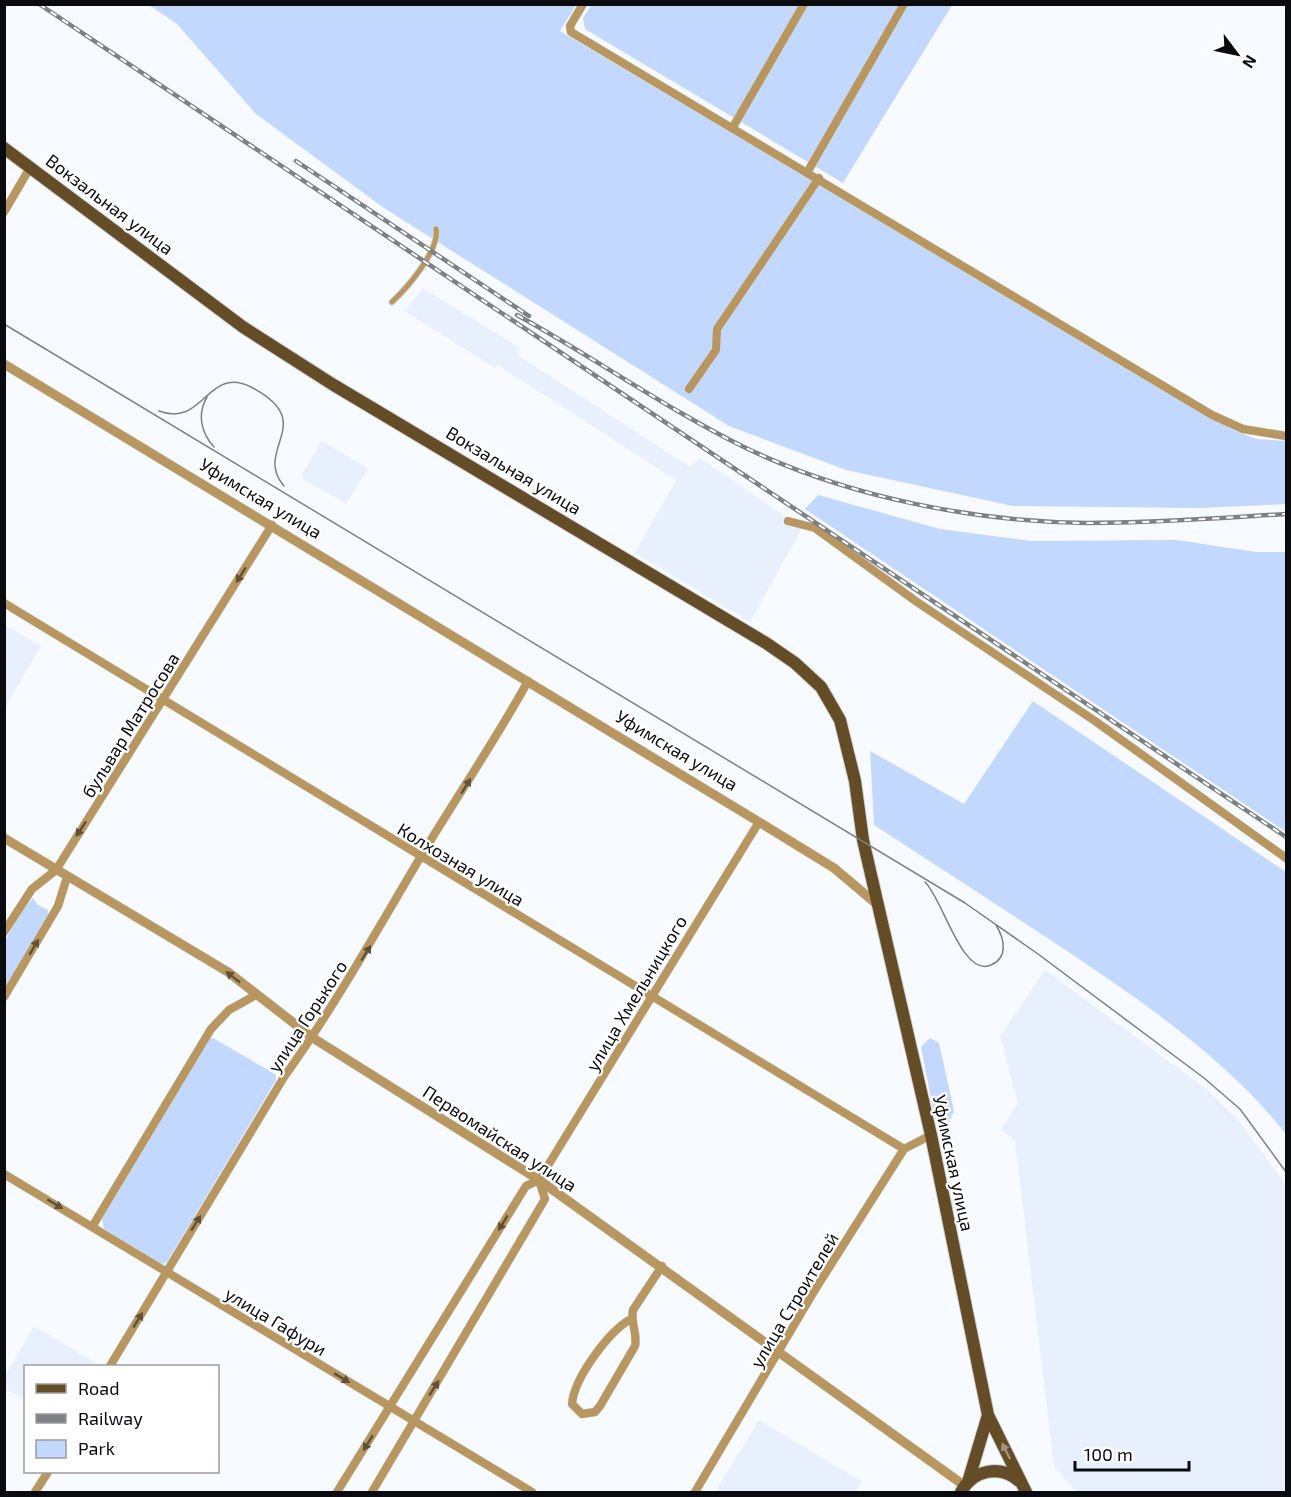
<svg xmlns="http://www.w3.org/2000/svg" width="1291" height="1497" font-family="'Exo 2',sans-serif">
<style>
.built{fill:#e8f0fd}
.green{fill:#c3d8fe}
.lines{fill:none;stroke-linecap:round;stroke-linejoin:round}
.pedestrian-casing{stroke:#d1d4d8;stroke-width:7}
.minor-casing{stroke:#d1d4d8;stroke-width:9}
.tertiary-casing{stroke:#d1d4d8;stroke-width:10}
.primary-casing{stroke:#d1d4d8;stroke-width:14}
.pedestrian{stroke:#b8965f;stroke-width:5}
.minor{stroke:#b8965f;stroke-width:8}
.tertiary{stroke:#b8965f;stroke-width:9}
.primary{stroke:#634c26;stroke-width:12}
.tram{stroke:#7e8083;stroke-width:1.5}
.rail-casing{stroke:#7e8083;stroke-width:4.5}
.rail{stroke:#fff;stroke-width:2;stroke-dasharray:7;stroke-linecap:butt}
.oneway{fill:#615036}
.oneway2{fill:#a1947d}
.labels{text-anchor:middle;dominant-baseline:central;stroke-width:4.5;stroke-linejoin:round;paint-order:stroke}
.street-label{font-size:18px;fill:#0a0b0e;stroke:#fff}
</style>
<rect width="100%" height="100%" fill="#f7fafe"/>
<path class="built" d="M 423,288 L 520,348 L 517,355 L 690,467 L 700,458 L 802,528 L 750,622 L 635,553 L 676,480 L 498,365 L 495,368 L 405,311 Z
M 322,441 L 368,468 L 346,504 L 303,479 L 302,474 Z
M 5,625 L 41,646 L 5,708 Z
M 1045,970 L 1205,1088 L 1239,1121 L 1286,1185 L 1286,1492 L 1076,1492 L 1054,1466 L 1015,1140 L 1001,1130 L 1018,1103 L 1000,1036 Z
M 34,1326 L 98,1364 L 97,1366 L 26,1366 L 25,1400 L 5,1388 L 5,1376 Z
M 759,1420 L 862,1482 L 855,1492 L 715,1492 Z"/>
<path class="green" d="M 592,4 L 952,5 L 843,183 L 585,29 L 583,18 Z
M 149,5 L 576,5 L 560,31 L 1231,429 L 1256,439 L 1286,441 L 1286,504 L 1200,508 L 1013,506 L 846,470 L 729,426 L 384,208 L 256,114 L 177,24 Z
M 818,495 L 940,529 L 1032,541 L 1177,540 L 1256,552 L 1286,552 L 1286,832 L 805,509 Z
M 1033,701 L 1286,872 L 1286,1134 C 1224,1056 1140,1000 1058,945 C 997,905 936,865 874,825 L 870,751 L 964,804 Z
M 33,898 L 38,905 L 48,910 L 48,916 L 5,990 L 5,941 L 23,908 Z
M 213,1038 L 273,1073 L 276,1075 L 276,1080 L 167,1262 L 160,1265 L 104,1229 L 102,1218 L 208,1039 Z
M 930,1038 L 939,1043 L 954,1111 L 948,1123 L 936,1123 L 921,1047 Z"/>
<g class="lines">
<g class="pedestrian-casing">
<path id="pedestrian" d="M 392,302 C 407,288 440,250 436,229"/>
</g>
<g class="minor-casing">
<path id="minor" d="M 583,4 L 570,26 L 571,32 L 1212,415 L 1243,429 L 1286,436
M 733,127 L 804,4
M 808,171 L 904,4
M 4,212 L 31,166
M 689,389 L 716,350 L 717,329 L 819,178
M 788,521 L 815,528 L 917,602 L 1095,721 L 1286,858
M 4,603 L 904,1149
M 4,932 L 32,889 L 56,870 L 272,525
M 4,997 L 58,906 L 67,877
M 4,1174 L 532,1492
M 92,1227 L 211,1029 L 229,1010 L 256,995
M 631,1319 C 609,1331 574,1378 572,1404 L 582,1414 L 595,1412 L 600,1406 L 635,1346 C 638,1333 630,1323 633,1310 L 662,1266
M 110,1366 L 284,1077 C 332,1010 372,939 414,868 C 451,805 493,745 528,681
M 35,1492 L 48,1472
M 337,1492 L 526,1186 L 539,1180 L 759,822
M 372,1492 L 545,1199 L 539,1180
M 695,1492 L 816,1288 L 904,1149 L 931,1135"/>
</g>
<g class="tertiary-casing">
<path id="tertiary" d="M 4,364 L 759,822 L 834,868 L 879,906
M 4,838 L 228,972 L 313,1038 L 539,1180 L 965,1486"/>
</g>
<g class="primary-casing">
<path id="primary" d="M 4,148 L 243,327 L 332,384 L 766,643 L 795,663 L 821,687 L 840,720 L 855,781 L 863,840 L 931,1135 L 988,1415 L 1026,1492
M 968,1482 L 988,1415
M 961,1492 C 973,1470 1000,1464 1019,1481"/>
</g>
<use href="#pedestrian" class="pedestrian"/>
<use href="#minor" class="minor"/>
<use href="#tertiary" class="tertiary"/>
<use href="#primary" class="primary"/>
<path class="tram" d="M 4,324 L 965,903 L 1038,954 L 1204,1078 L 1240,1109 L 1286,1172
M 207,397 C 197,414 201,433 214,447
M 159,411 C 204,428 207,365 251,387 C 320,423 252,449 284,486
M 925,882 C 943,899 962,978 991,965 C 1009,957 1004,938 996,925"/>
<g class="rail-casing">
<path id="rail" d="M 39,4 L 1286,837
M 296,161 L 529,316
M 517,315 C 595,358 668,410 748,449 C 849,497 976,522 1087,523 C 1154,523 1220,518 1286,514"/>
</g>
<use href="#rail" class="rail"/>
</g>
<defs><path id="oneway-solid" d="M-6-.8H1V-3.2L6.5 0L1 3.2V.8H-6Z" transform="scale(1.5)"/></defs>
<g class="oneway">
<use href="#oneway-solid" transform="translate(241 575) rotate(122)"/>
<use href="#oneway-solid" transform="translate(466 786) rotate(-58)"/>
<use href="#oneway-solid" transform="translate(81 829) rotate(123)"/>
<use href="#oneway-solid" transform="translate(34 947) rotate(-60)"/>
<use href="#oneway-solid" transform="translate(366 953) rotate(-58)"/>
<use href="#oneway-solid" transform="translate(233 977) rotate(-142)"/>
<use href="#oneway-solid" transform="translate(55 1204) rotate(31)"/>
<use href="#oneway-solid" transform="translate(196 1223) rotate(-58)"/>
<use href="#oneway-solid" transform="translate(503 1223) rotate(121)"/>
<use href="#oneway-solid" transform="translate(138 1320) rotate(-59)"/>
<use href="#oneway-solid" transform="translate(342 1378) rotate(31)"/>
<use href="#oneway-solid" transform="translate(434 1388) rotate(-57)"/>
<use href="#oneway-solid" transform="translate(368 1443) rotate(122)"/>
</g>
<use class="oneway2" href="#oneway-solid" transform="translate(1006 1451) rotate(-117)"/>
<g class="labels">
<g class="street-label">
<text transform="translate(110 204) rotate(37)">Вокзальная улица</text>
<text transform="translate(514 470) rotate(31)">Вокзальная улица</text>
<text transform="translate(261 498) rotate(31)">Уфимская улица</text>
<text transform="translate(130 725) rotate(-58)">бульвар Матросова</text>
<text transform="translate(677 750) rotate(31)">Уфимская улица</text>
<text transform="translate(461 864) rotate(31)">Колхозная улица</text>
<text transform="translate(636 993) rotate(-59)">улица Хмельницкого</text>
<text transform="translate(307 1016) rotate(-57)">улица Горького</text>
<text transform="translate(500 1138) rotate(33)">Первомайская улица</text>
<text transform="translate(954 1163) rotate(78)">Уфимская улица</text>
<text transform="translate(794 1300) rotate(-59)">улица Строителей</text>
<text transform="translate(276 1321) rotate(31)">улица Гафури</text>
</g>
</g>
<rect width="1291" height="1497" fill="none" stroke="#0a0b0e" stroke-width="12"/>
<rect x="24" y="1365" width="195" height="108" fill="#ffffff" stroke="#9d9d9f" stroke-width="1.5"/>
<rect x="36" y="1384" width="30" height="9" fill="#634c26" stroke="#9d9d9f" stroke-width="1.5"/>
<text x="78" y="1395" font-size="18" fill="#0a0b0e">Road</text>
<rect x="36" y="1414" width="30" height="9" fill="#7e8083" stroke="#9d9d9f" stroke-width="1.5"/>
<text x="78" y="1425" font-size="18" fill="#0a0b0e">Railway</text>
<rect x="36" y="1440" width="30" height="18" fill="#c3d8fe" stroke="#9d9d9f" stroke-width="1.5"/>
<text x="78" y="1455" font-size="18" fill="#0a0b0e">Park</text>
<g transform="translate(1237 54) rotate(122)" stroke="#ffffff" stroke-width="4.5" paint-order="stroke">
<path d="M0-4.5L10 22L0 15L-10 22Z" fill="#0a0b0e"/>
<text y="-9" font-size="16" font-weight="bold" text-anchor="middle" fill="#0a0b0e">N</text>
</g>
<path d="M1075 1461v9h114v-9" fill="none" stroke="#0a0b0e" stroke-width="3"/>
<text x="1084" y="1461" font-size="18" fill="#0a0b0e" stroke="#ffffff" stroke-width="4.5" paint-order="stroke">100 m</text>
</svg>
